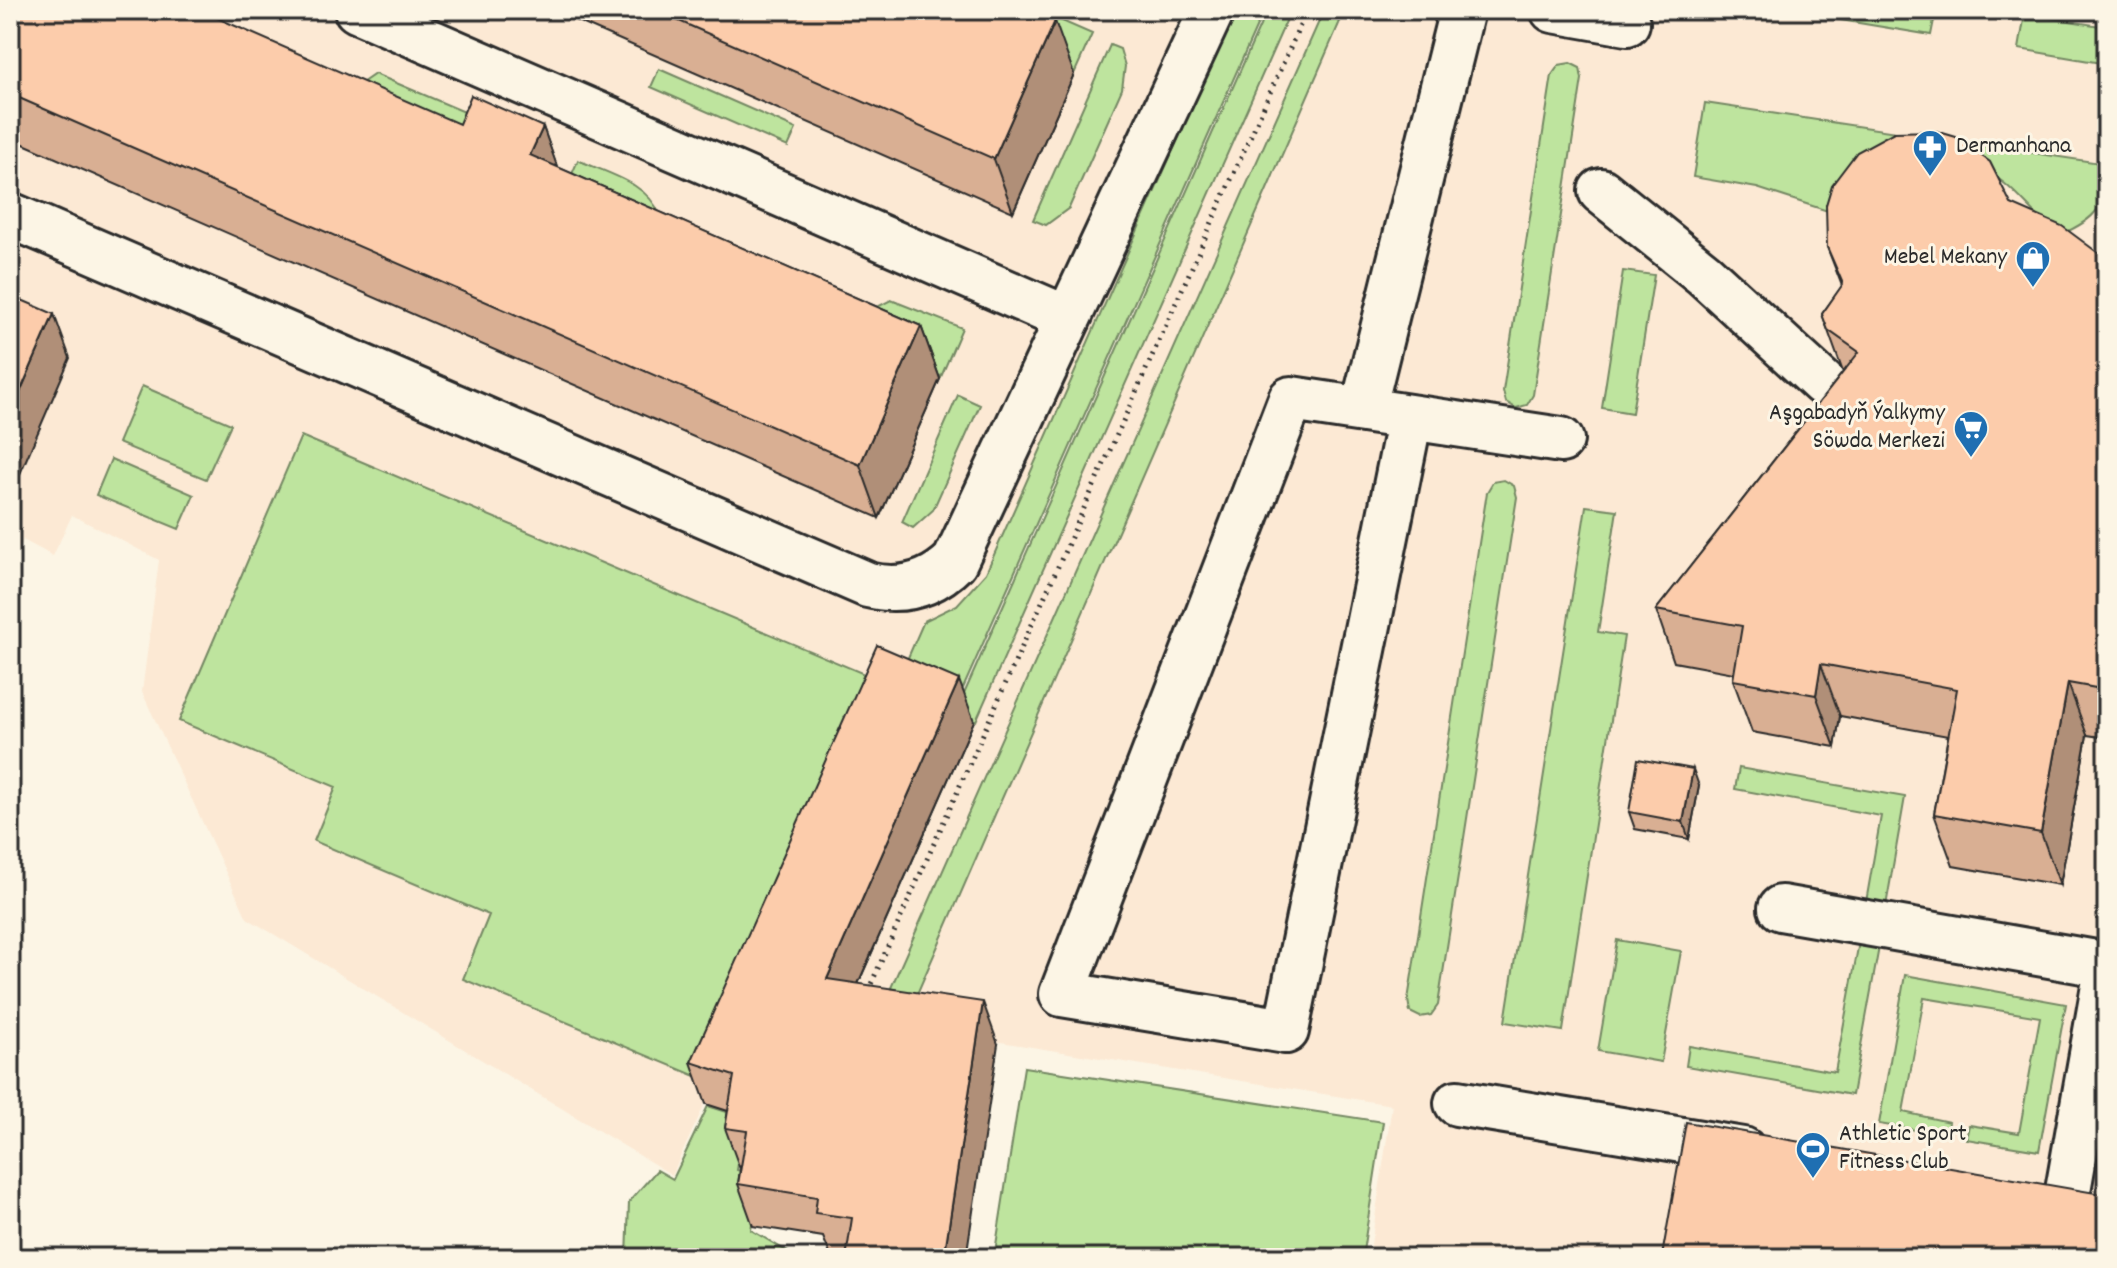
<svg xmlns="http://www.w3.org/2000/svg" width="2117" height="1268" font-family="Dekko,sans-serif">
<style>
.built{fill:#fce9d4}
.grass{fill:#bee49e;stroke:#748864;stroke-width:2}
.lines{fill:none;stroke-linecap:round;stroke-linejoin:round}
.minor-casing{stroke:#2b2b2b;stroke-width:50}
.path{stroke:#2b2b2b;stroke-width:5;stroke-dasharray:2 6;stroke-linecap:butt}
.minor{stroke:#fcf5e5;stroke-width:44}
.wall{fill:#d9af93;stroke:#2b2b2b;stroke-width:2}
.shaded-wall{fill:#b08f78;stroke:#2b2b2b;stroke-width:2}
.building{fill:#fcccab;stroke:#2b2b2b;stroke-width:2}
.labels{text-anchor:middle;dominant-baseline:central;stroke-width:6;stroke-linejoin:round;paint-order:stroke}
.poi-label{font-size:24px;fill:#2b2b2b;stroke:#fcf5e5;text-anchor:start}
</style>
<rect width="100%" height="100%" fill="#fcf5e5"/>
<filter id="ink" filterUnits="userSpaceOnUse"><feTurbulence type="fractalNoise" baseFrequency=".0125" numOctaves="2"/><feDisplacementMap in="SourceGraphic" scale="16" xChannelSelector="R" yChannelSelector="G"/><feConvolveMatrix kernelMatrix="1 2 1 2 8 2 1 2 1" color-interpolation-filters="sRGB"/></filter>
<g filter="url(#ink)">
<path class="built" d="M 10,10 L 1264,10 L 953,712 L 757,991 L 672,1175 L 247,918 L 142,692 L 159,560 L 72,515 L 53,556 L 23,540 L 10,566 Z
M 1267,10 L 2107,10 L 2107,1258 L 1369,1258 L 1392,1105 L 845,1017 L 975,722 L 955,712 Z"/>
<path class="grass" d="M 966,10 L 1037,10 L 1092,34 L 1075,72 L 965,23 Z
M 1235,10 L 1264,10 L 953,711 L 896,685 L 924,621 L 957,605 L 986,573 Z
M 1267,10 L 1291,10 L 976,721 L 956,712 Z
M 1324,10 L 1345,10 L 910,1010 L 886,999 Z
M 1781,10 L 1936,10 L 1931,35 Z
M 2025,14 L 2107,27 L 2107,64 L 2019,49 Z
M 1110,45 L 1120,49 L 1125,66 L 1122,89 L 1069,208 L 1046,225 L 1033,220 Z
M 1570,63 L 1580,68 L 1582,79 L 1533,395 L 1527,405 L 1516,408 L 1506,402 L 1503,391 L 1552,75 L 1559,65 Z
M 659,69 L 796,129 L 788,147 L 651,87 Z
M 375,74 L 493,124 L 472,171 L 356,87 Z
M 1705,103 L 1962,142 L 1843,216 L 1757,188 L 1693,177 Z
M 1980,145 L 2107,164 C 2107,206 2098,218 2060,235 C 2029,214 2013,180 1976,167 Z
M 578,160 C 608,174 647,182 660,215 L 557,209 Z
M 1623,271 L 1654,275 L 1632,413 L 1602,408 Z
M 891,300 L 962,328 L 941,377 L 840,333 L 863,314 Z
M 142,386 L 231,424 L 206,479 L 118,443 Z
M 958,395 L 980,405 L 933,510 L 913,528 L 902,522 Z
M 301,436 L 869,676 L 698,1077 L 463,979 L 489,915 L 314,841 L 336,787 L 179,721 Z
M 111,459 L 194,495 L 179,529 L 96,495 Z
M 1504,480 L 1514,486 L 1517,497 L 1438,1005 L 1431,1015 L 1420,1017 L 1410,1012 L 1408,1000 L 1487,492 L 1493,482 Z
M 1586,506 L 1617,510 L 1598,632 L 1624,636 L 1563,1031 L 1505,1022 Z
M 1739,768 L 1905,797 L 1886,906 L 1866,902 L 1881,816 L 1735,789 Z
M 1617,940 L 1681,951 L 1661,1062 L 1598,1051 Z
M 1859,942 L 1879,947 L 1852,1095 L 1686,1066 L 1689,1046 L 1835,1072 Z
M 1905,975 L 2066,1004 L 2039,1151 L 1966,1139 L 1969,1125 L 2019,1133 L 2040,1017 L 1924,998 L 1903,1112 L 1949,1122 L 1946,1135 L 1879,1124 Z
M 1024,1067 L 1383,1122 L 1362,1258 L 994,1258 Z
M 708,1106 L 746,1118 L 737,1170 L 760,1175 L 751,1230 L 798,1258 L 627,1258 L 629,1202 L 657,1170 L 673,1179 Z"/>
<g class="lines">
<g class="minor-casing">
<path id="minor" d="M 357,10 L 1068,319
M 1553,10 L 1627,23
M 1601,191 L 1704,274 L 1823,383
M 10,215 L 868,585 C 902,593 931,585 955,561 L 1212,10
M 1363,410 L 1462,10
M 1410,417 L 1286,1031 L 1062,994 L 1291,399 L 1561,440
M 1781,908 L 2107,965
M 1457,1103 L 1743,1150
M 2066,1202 L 2107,969"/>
</g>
<path class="path" d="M 868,991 L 1307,10"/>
<use href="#minor" class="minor"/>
</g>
<path class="wall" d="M 10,10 L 459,124 L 543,127 L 557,167 L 921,326 L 940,379 L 879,518 L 10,138 Z
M 552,10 L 1031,10 L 1074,74 L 1013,212 Z
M 2011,204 L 2101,255 L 2107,250 L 2107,738 L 2087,735 L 2060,885 L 1953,866 L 1934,814 L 1948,736 L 1840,716 L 1835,747 L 1752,732 L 1733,680 L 1734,673 L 1674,662 L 1656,610 L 1843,372 L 1822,314 L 1842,286 L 1827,247 Z
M 974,721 L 858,984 L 998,1044 L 846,1257 L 830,1254 L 823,1237 L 753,1226 L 738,1184 L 740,1169 L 725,1128 L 728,1111 L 706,1104 L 691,1062 Z
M 1699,786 L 1689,839 L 1635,829 L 1629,812 Z"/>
<path class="shaded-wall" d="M 1055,21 L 1074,74 L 1013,212 L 994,159 Z
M 543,127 L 562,180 L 530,155 Z
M 54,314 L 70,358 L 10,497 L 10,415 Z
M 921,326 L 940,379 L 879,518 L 860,465 Z
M 1821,664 L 1840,716 L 1835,747 L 1816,695 Z
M 959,680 L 974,721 L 842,1020 L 827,979 Z
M 2068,683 L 2087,735 L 2060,885 L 2041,833 Z
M 1693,769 L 1699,786 L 1689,839 L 1683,822 Z
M 983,1002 L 998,1044 L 966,1258 L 944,1258 Z"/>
<path class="building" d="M 10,10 L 199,10 L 459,124 L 471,95 L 543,127 L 530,155 L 921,326 L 860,465 L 10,94 Z
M 654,10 L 1031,10 L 1055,21 L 994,159 Z
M 1936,131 L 1956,137 L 1990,162 L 2011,204 L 2062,226 L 2101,255 L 2107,250 L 2107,690 L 2068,683 L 2041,833 L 1934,814 L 1957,689 L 1821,664 L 1816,695 L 1733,680 L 1742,626 L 1656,610 L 1859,352 L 1828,330 L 1822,314 L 1843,284 L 1827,247 L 1826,205 L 1832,185 L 1857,152 L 1894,132 Z
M 10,295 L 54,314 L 10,415 Z
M 877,645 L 959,680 L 827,979 L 983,1002 L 944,1258 L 846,1258 L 852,1218 L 815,1213 L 817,1197 L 738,1184 L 747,1131 L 725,1128 L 734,1076 L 691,1062 Z
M 1638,759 L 1693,769 L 1683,822 L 1629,812 Z
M 1686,1122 L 2107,1195 L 2107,1258 L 1590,1258 L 1598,1256 L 1662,1256 Z"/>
</g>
<defs>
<g id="pharmacy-pin" transform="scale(1.8)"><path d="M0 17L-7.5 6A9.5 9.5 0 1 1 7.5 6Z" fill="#1f6fb2" stroke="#fcf5e5"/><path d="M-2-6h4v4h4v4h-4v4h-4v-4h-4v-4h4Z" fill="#fff"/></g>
<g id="shop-pin" transform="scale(1.8)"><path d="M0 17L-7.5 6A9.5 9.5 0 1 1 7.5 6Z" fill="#1f6fb2" stroke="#fcf5e5"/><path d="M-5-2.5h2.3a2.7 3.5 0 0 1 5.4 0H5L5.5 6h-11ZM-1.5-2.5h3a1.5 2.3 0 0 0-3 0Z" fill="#fff"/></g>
<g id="supermarket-pin" transform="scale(1.8)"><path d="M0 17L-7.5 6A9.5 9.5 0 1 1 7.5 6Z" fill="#1f6fb2" stroke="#fcf5e5"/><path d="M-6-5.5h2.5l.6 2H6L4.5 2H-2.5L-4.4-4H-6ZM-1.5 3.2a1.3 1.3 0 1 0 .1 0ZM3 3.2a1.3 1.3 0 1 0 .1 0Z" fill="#fff"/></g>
<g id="stadium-pin" transform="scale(1.8)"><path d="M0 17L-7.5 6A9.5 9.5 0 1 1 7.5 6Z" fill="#1f6fb2" stroke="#fcf5e5"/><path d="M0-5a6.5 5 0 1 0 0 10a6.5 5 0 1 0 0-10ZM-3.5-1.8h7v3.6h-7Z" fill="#fff"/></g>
</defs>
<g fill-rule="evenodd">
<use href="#pharmacy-pin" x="1930" y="147"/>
<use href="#shop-pin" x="2033" y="258"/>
<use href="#supermarket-pin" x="1971" y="428"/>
<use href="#stadium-pin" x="1813" y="1149"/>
</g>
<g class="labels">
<g class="poi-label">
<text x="1956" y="147">Dermanhana</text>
<text x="2007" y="258" text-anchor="end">Mebel Mekany</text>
<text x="1945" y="414" text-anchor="end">Aşgabadyň Ýalkymy<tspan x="1945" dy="28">Söwda Merkezi</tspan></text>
<text x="1839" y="1135">Athletic Sport<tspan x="1839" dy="28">Fitness Club</tspan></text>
</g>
</g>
<rect width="2117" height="1268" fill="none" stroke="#fcf5e5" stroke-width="40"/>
<rect x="20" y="20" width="2077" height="1228" fill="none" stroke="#2b2b2b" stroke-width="3" filter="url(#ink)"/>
</svg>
